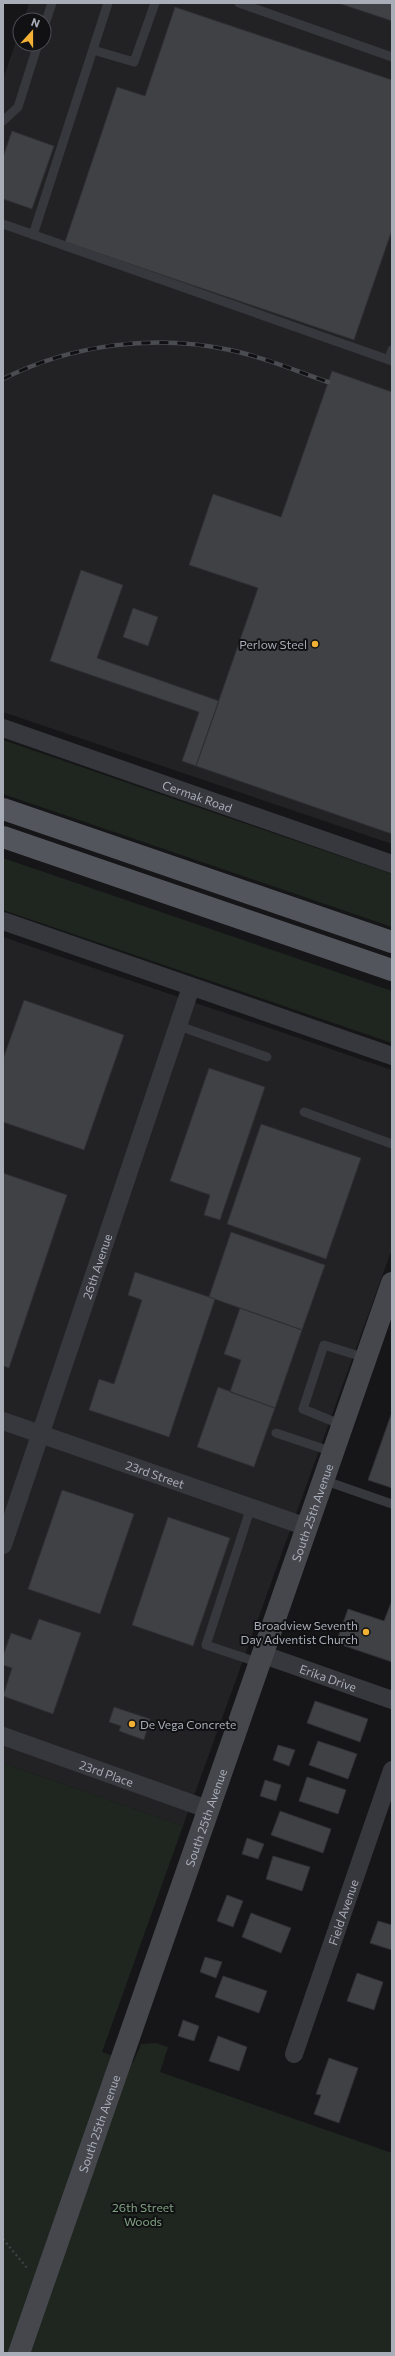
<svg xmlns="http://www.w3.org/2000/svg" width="395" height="2356" font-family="Commissioner,sans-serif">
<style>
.built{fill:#222225}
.green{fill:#1e261f}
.building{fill:#404145;stroke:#303034}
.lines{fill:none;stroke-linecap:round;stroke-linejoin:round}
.path{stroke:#3d3f44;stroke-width:2.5;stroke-dasharray:2 3;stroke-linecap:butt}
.lane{stroke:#37383d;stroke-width:9}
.street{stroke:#37383d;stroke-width:18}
.secondary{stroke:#45474d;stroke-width:22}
.primary{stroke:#53555c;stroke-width:22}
.rail-casing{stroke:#4a4c52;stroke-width:4.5}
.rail{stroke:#111113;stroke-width:3;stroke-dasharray:9;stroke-linecap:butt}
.poi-dot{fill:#f2b134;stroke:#111113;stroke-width:1.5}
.labels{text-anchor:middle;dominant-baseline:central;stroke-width:4;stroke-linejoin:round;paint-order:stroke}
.poi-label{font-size:12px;fill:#a8adb8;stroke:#111113;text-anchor:end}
.street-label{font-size:12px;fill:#a8adb8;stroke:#111113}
.park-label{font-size:12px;fill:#7fa381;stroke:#111113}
</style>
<rect width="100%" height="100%" fill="#161618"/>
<path class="built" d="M 29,3 L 392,3 L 392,844 L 3,712 L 3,79 L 20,30 L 20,44 L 44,44 L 44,20 L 24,20 Z
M 3,937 L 392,1070 L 392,1249 L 183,1826 L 3,1763 Z"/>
<path class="green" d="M 3,740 L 392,874 L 392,927 L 3,794 Z
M 3,858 L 392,991 L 392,1043 L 3,910 Z
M 3,1763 L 183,1826 L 102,2052 L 133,2063 L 141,2044 L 156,2043 L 168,2047 L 160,2072 L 392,2153 L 392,2353 L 3,2353 Z"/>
<path class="building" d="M 338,3 L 392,3 L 392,21 Z
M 175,7 L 392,80 L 392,230 L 354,340 L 65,242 L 117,87 L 145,96 Z
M 12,131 L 54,146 L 32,209 L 3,199 L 3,157 Z
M 332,371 L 392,392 L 392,834 L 196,766 L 258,588 L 189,565 L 213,494 L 281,517 Z
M 81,570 L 123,585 L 97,658 L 219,701 L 196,766 L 182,761 L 199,712 L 50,661 Z
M 133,608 L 158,617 L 148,646 L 123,637 Z
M 24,1000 L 124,1035 L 84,1150 L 3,1122 L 3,1059 Z
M 209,1068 L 265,1087 L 220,1220 L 204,1215 L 210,1195 L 170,1181 Z
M 261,1124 L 361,1158 L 326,1259 L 227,1224 Z
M 3,1173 L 67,1195 L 9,1368 L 3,1366 Z
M 231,1232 L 325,1265 L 302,1330 L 209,1297 Z
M 135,1272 L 215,1299 L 169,1437 L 89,1410 L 99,1379 L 114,1384 L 142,1300 L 128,1295 Z
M 240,1308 L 302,1330 L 275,1408 L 230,1392 L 241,1360 L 224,1354 Z
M 218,1387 L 275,1408 L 254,1467 L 197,1447 Z
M 392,1412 L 392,1488 L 368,1480 Z
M 62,1490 L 134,1514 L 100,1614 L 28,1589 Z
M 168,1517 L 230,1538 L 193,1646 L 132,1625 Z
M 391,1603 L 392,1662 L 336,1643 L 348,1609 L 384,1621 Z
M 39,1619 L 81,1633 L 53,1714 L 3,1696 L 12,1668 L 3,1665 L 3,1656 L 11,1633 L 31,1640 Z
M 315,1701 L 368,1719 L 360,1742 L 307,1723 Z
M 114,1707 L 150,1719 L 144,1740 L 119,1731 L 121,1726 L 109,1722 Z
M 318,1741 L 357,1754 L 348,1779 L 309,1765 Z
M 278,1745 L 295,1750 L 289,1766 L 273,1760 Z
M 307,1777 L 346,1790 L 338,1814 L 299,1801 Z
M 265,1780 L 281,1785 L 276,1801 L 260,1796 Z
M 280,1811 L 331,1829 L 323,1853 L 271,1835 Z
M 247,1838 L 264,1844 L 258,1859 L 242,1854 Z
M 273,1856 L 310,1867 L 302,1891 L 266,1879 Z
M 227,1895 L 243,1901 L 233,1927 L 217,1921 Z
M 251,1913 L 291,1928 L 281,1953 L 242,1937 Z
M 378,1921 L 392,1925 L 392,1950 L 370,1943 Z
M 205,1957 L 222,1962 L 216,1978 L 200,1972 Z
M 357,1973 L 383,1982 L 374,2010 L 347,2001 Z
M 223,1976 L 267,1991 L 259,2013 L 215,1997 Z
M 183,2020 L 199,2026 L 194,2041 L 178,2036 Z
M 218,2036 L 247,2047 L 239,2071 L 209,2061 Z
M 329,2058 L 358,2068 L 339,2123 L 314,2114 L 321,2095 L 316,2094 Z"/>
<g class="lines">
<path class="path" d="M 3,2239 L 27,2268"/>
<path class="lane" d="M 239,3 L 392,57
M 44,27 L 52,3
M 93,50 L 134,62 L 155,3
M 3,121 L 18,107 L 38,44
M 3,224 L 392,361
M 33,235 L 108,3
M 389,359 L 392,350
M 179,1026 L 267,1057
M 304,1112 L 392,1144
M 342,1425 L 303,1409 L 324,1345 L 366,1358
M 276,1433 L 333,1452
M 323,1480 L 392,1504
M 251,1507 L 206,1645 L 260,1663"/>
<g class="street">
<path id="s1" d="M 3,728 L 392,864"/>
<path d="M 3,921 L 392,1056"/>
<path id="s2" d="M 3,1421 L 307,1527"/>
<path id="s3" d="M 3,1545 L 191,987"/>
<path id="s4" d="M 264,1655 L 392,1700"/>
<path id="s5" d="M 3,1736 L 210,1810"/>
<path id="s6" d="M 294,2054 L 392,1770"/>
</g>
<path class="secondary" id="s7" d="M 19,2353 L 392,1283"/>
<path class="primary" d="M 3,809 L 392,942
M 3,837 L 392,970"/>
<g class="rail-casing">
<path id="rail" d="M 3,379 C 72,344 155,334 230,350 C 264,357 296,371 328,382"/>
</g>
<use href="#rail" class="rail"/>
</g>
<g class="poi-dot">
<circle cx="315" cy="644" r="4"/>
<circle cx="366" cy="1632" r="4"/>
<circle cx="132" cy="1724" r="4"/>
</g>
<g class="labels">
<g class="poi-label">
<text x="307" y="644">Perlow Steel</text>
<text x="358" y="1625">Broadview Seventh<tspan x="358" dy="14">Day Adventist Church</tspan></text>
<text x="140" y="1724" text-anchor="start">De Vega Concrete</text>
</g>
<g class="street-label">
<text stroke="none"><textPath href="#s1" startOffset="206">Cermak Road</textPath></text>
<text stroke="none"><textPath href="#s3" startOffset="294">26th Avenue</textPath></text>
<text stroke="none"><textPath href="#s2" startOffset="161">23rd Street</textPath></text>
<text stroke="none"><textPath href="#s7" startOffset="890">South 25th Avenue</textPath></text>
<text stroke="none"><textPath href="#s4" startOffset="68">Erika Drive</textPath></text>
<text stroke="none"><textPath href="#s5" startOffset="110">23rd Place</textPath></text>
<text stroke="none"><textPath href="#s7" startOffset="567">South 25th Avenue</textPath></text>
<text stroke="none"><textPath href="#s6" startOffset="150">Field Avenue</textPath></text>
<text stroke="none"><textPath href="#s7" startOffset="243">South 25th Avenue</textPath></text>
</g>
<g class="park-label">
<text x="143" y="2207">26th Street<tspan x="143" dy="14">Woods</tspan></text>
</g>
</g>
<rect width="395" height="2356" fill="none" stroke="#a8adb8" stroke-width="8"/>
<g transform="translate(32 32) rotate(21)"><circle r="19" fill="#111113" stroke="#4d4f55"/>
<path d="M0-3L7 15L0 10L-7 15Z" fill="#f2b134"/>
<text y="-6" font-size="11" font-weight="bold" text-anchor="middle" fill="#a8adb8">N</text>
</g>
</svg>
